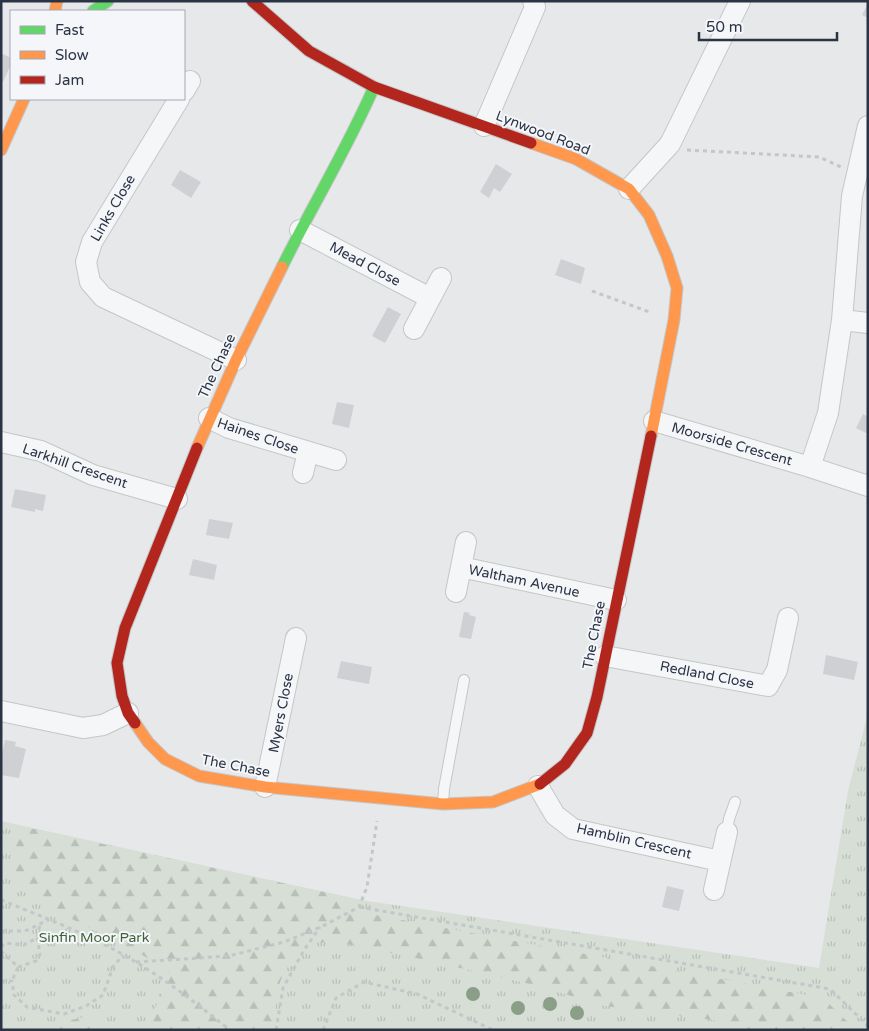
<svg xmlns="http://www.w3.org/2000/svg" width="869" height="1031" font-family="'Varela Round',sans-serif">
<style>
.grass{fill:url(#grass-tufts)}
.forest{fill:url(#forest-firs)}
.building{fill:#ced0d3}
.lines{fill:none;stroke-linecap:round;stroke-linejoin:round}
.lane-casing{stroke:#c4c6c8;stroke-width:12}
.street-casing{stroke:#c4c6c8;stroke-width:22}
.fast-casing{stroke:#c4c6c8;stroke-width:13}
.slow-casing{stroke:#c4c6c8;stroke-width:13}
.jam-casing{stroke:#c4c6c8;stroke-width:13}
.path{stroke:#c5c6ca;stroke-width:3;stroke-dasharray:4 4;stroke-linecap:butt}
.lane{stroke:#f5f6f7;stroke-width:10}
.street{stroke:#f5f6f7;stroke-width:20}
.fast{stroke:#63d668;stroke-width:11}
.slow{stroke:#ff974d;stroke-width:11}
.jam{stroke:#b3261e;stroke-width:11}
.tree{fill:#8a9e88}
.labels{text-anchor:middle;dominant-baseline:central;stroke-width:4;stroke-linejoin:round;paint-order:stroke}
.street-label{font-size:14px;fill:#2b3445;stroke:#f4f6f9}
.park-label{font-size:14px;fill:#3f6138;stroke:#f4f6f9}
</style>
<defs>
<pattern id="grass-tufts" width="24" height="20" patternUnits="userSpaceOnUse" patternTransform="scale(1.25)"><rect width="24" height="20" fill="#d6ded6"/><path d="M3 7l-1-3M5 7V3M7 7l1-3M15 17l-1-3M17 17v-4M19 17l1-3" fill="none" stroke="#b8bfb9"/></pattern>
<pattern id="forest-firs" width="22" height="20" patternUnits="userSpaceOnUse" patternTransform="scale(1.25)"><rect width="22" height="20" fill="#d6ded6"/><path d="M5 1l3.5 6h-7zM16 11l3.5 6h-7z" fill="#b8bfb9"/></pattern>
</defs>
<rect width="100%" height="100%" fill="#e6e8ea"/>
<path class="grass" d="M 868,713 L 868,1030 L 1,1030 L 1,821 L 361,900 L 819,968 L 848,791 Z"/>
<path class="forest" d="M 20,826 L 361,900 L 348,910 L 823,998 L 856,1030 L 738,1030 L 720,1021 L 598,1005 L 547,988 L 430,961 L 342,943 L 305,942 L 291,958 L 278,986 L 273,1030 L 149,1030 L 160,993 L 172,973 L 134,950 L 46,906 L 10,880 Z
M 97,1015 L 90,1030 L 46,1030 L 50,1024 Z"/>
<path class="building" d="M 868,3 L 868,18 L 862,15 Z
M 1,53 L 11,58 L 11,64 L 3,82 L 1,81 Z
M 496,164 L 512,174 L 500,192 L 494,188 L 489,198 L 480,192 Z
M 180,170 L 201,182 L 191,198 L 171,185 Z
M 561,259 L 585,268 L 581,284 L 555,275 Z
M 388,307 L 401,314 L 385,343 L 372,336 Z
M 337,402 L 354,405 L 349,428 L 332,424 Z
M 863,414 L 868,417 L 868,434 L 856,428 Z
M 15,489 L 46,495 L 43,511 L 35,509 L 35,512 L 11,507 Z
M 209,519 L 233,523 L 229,539 L 206,535 Z
M 193,559 L 217,565 L 214,580 L 189,575 Z
M 464,612 L 470,613 L 469,615 L 476,617 L 471,639 L 459,637 Z
M 826,655 L 858,662 L 854,680 L 823,674 Z
M 341,661 L 372,667 L 369,684 L 337,678 Z
M 5,740 L 16,742 L 15,746 L 26,749 L 19,778 L 1,775 L 1,758 Z
M 667,886 L 684,890 L 679,911 L 662,907 Z"/>
<g class="lines">
<g class="lane-casing">
<path id="lane" d="M 443,804 L 444,789 L 464,680
M 727,832 L 729,819 L 735,802"/>
</g>
<g class="street-casing">
<path id="street" d="M 184,91 L 190,81
M 179,99 L 92,242 L 86,262 L 90,282 L 103,297 L 236,360
M 484,126 L 535,7 L 533,1
M 629,189 L 670,144 L 740,1
M 300,230 L 430,298
M 842,320 L 868,323
M 414,329 L 441,278
M 209,418 L 229,428 L 336,460
M 654,421 L 810,467 L 868,486
M 1,442 L 41,451 L 93,475 L 177,499
M 810,467 L 828,413 L 842,320 L 852,196 L 868,126
M 303,473 L 308,452
M 461,567 L 616,600
M 456,592 L 466,542
M 605,656 L 768,686 L 777,670 L 788,618
M 1,711 L 83,728 L 103,725 L 128,713
M 538,786 L 555,815 L 573,829 L 720,861
M 265,787 L 296,638
M 714,890 L 727,832"/>
</g>
<g class="fast-casing">
<path id="fast" d="M 93,11 L 108,1
M 282,267 C 312,206 347,149 374,87"/>
</g>
<g class="slow-casing">
<path id="slow" d="M 55,11 L 57,1
M 531,143 L 576,159 L 629,189 L 649,215 L 667,256 L 677,288 L 674,320 L 651,436
M 1,150 L 24,99
M 197,448 L 236,360 L 282,267
M 135,723 L 148,742 L 165,759 L 199,776 L 265,787 L 443,804 L 493,802 L 540,784"/>
</g>
<g class="jam-casing">
<path id="jam" d="M 252,1 L 309,51 L 374,87 L 531,143
M 135,723 L 128,713 L 122,696 L 117,663 L 125,628 L 197,448
M 540,784 L 565,764 L 587,733 L 597,697 L 651,436"/>
</g>
<path class="path" d="M 687,150 L 819,157 L 841,167
M 592,291 L 652,313
M 1,900 C 43,917 88,934 127,957 C 164,978 197,1004 230,1030
M 359,907 L 830,989 L 868,1026
M 1,931 L 25,931 L 48,920
M 1,947 L 5,943 L 24,945 L 37,938 L 40,924
M 1,951 L 18,967 L 12,981
M 136,962 L 229,956 L 284,942 L 321,927 L 359,907 L 367,887 L 377,821
M 18,967 L 36,961 L 40,954 L 37,938
M 1,981 L 12,981 L 14,995 L 27,1007 L 64,1014 L 86,1006 L 103,995 L 113,967 L 123,955
M 276,1030 L 283,988 L 304,950 L 320,927
M 323,1030 L 336,998 L 364,982 L 417,994 L 493,1030"/>
<use href="#lane" class="lane"/>
<use href="#street" class="street"/>
<use href="#fast" class="fast"/>
<use href="#slow" class="slow"/>
<use href="#jam" class="jam"/>
</g>
<g class="tree">
<circle cx="473" cy="994" r="7"/>
<circle cx="550" cy="1004" r="7"/>
<circle cx="518" cy="1008" r="7"/>
<circle cx="577" cy="1013" r="7"/>
</g>
<g class="labels">
<g class="street-label">
<text transform="translate(543 133) rotate(21)">Lynwood Road</text>
<text transform="translate(113 208) rotate(-60)">Links Close</text>
<text transform="translate(365 264) rotate(28)">Mead Close</text>
<text transform="translate(217 366) rotate(-65)">The Chase</text>
<text transform="translate(258 436) rotate(19)">Haines Close</text>
<text transform="translate(732 444) rotate(16)">Moorside Crescent</text>
<text transform="translate(75 466) rotate(19)">Larkhill Crescent</text>
<text transform="translate(524 581) rotate(12)">Waltham Avenue</text>
<text transform="translate(594 635) rotate(-79)">The Chase</text>
<text transform="translate(707 675) rotate(11)">Redland Close</text>
<text transform="translate(281 713) rotate(-79)">Myers Close</text>
<text transform="translate(236 766) rotate(11)">The Chase</text>
<text transform="translate(634 841) rotate(13)">Hamblin Crescent</text>
</g>
<g class="park-label">
<text x="94" y="937">Sinfin Moor Park</text>
</g>
</g>
<rect width="869" height="1031" fill="none" stroke="#2b3445" stroke-width="5"/>
<rect x="10" y="10" width="175" height="90" fill="#f4f6f9" stroke="#a4a8b1"/>
<rect x="20" y="26" width="25" height="8" fill="#63d668" stroke="#a4a8b1"/>
<text x="55" y="35" font-size="15" fill="#2b3445">Fast</text>
<rect x="20" y="51" width="25" height="8" fill="#ff974d" stroke="#a4a8b1"/>
<text x="55" y="60" font-size="15" fill="#2b3445">Slow</text>
<rect x="20" y="76" width="25" height="8" fill="#b3261e" stroke="#a4a8b1"/>
<text x="55" y="85" font-size="15" fill="#2b3445">Jam</text>
<path d="M699 32v8h138v-8" fill="none" stroke="#2b3445" stroke-width="2.5"/>
<text x="706" y="32" font-size="15" fill="#2b3445" stroke="#f4f6f9" stroke-width="4" paint-order="stroke">50 m</text>
</svg>
